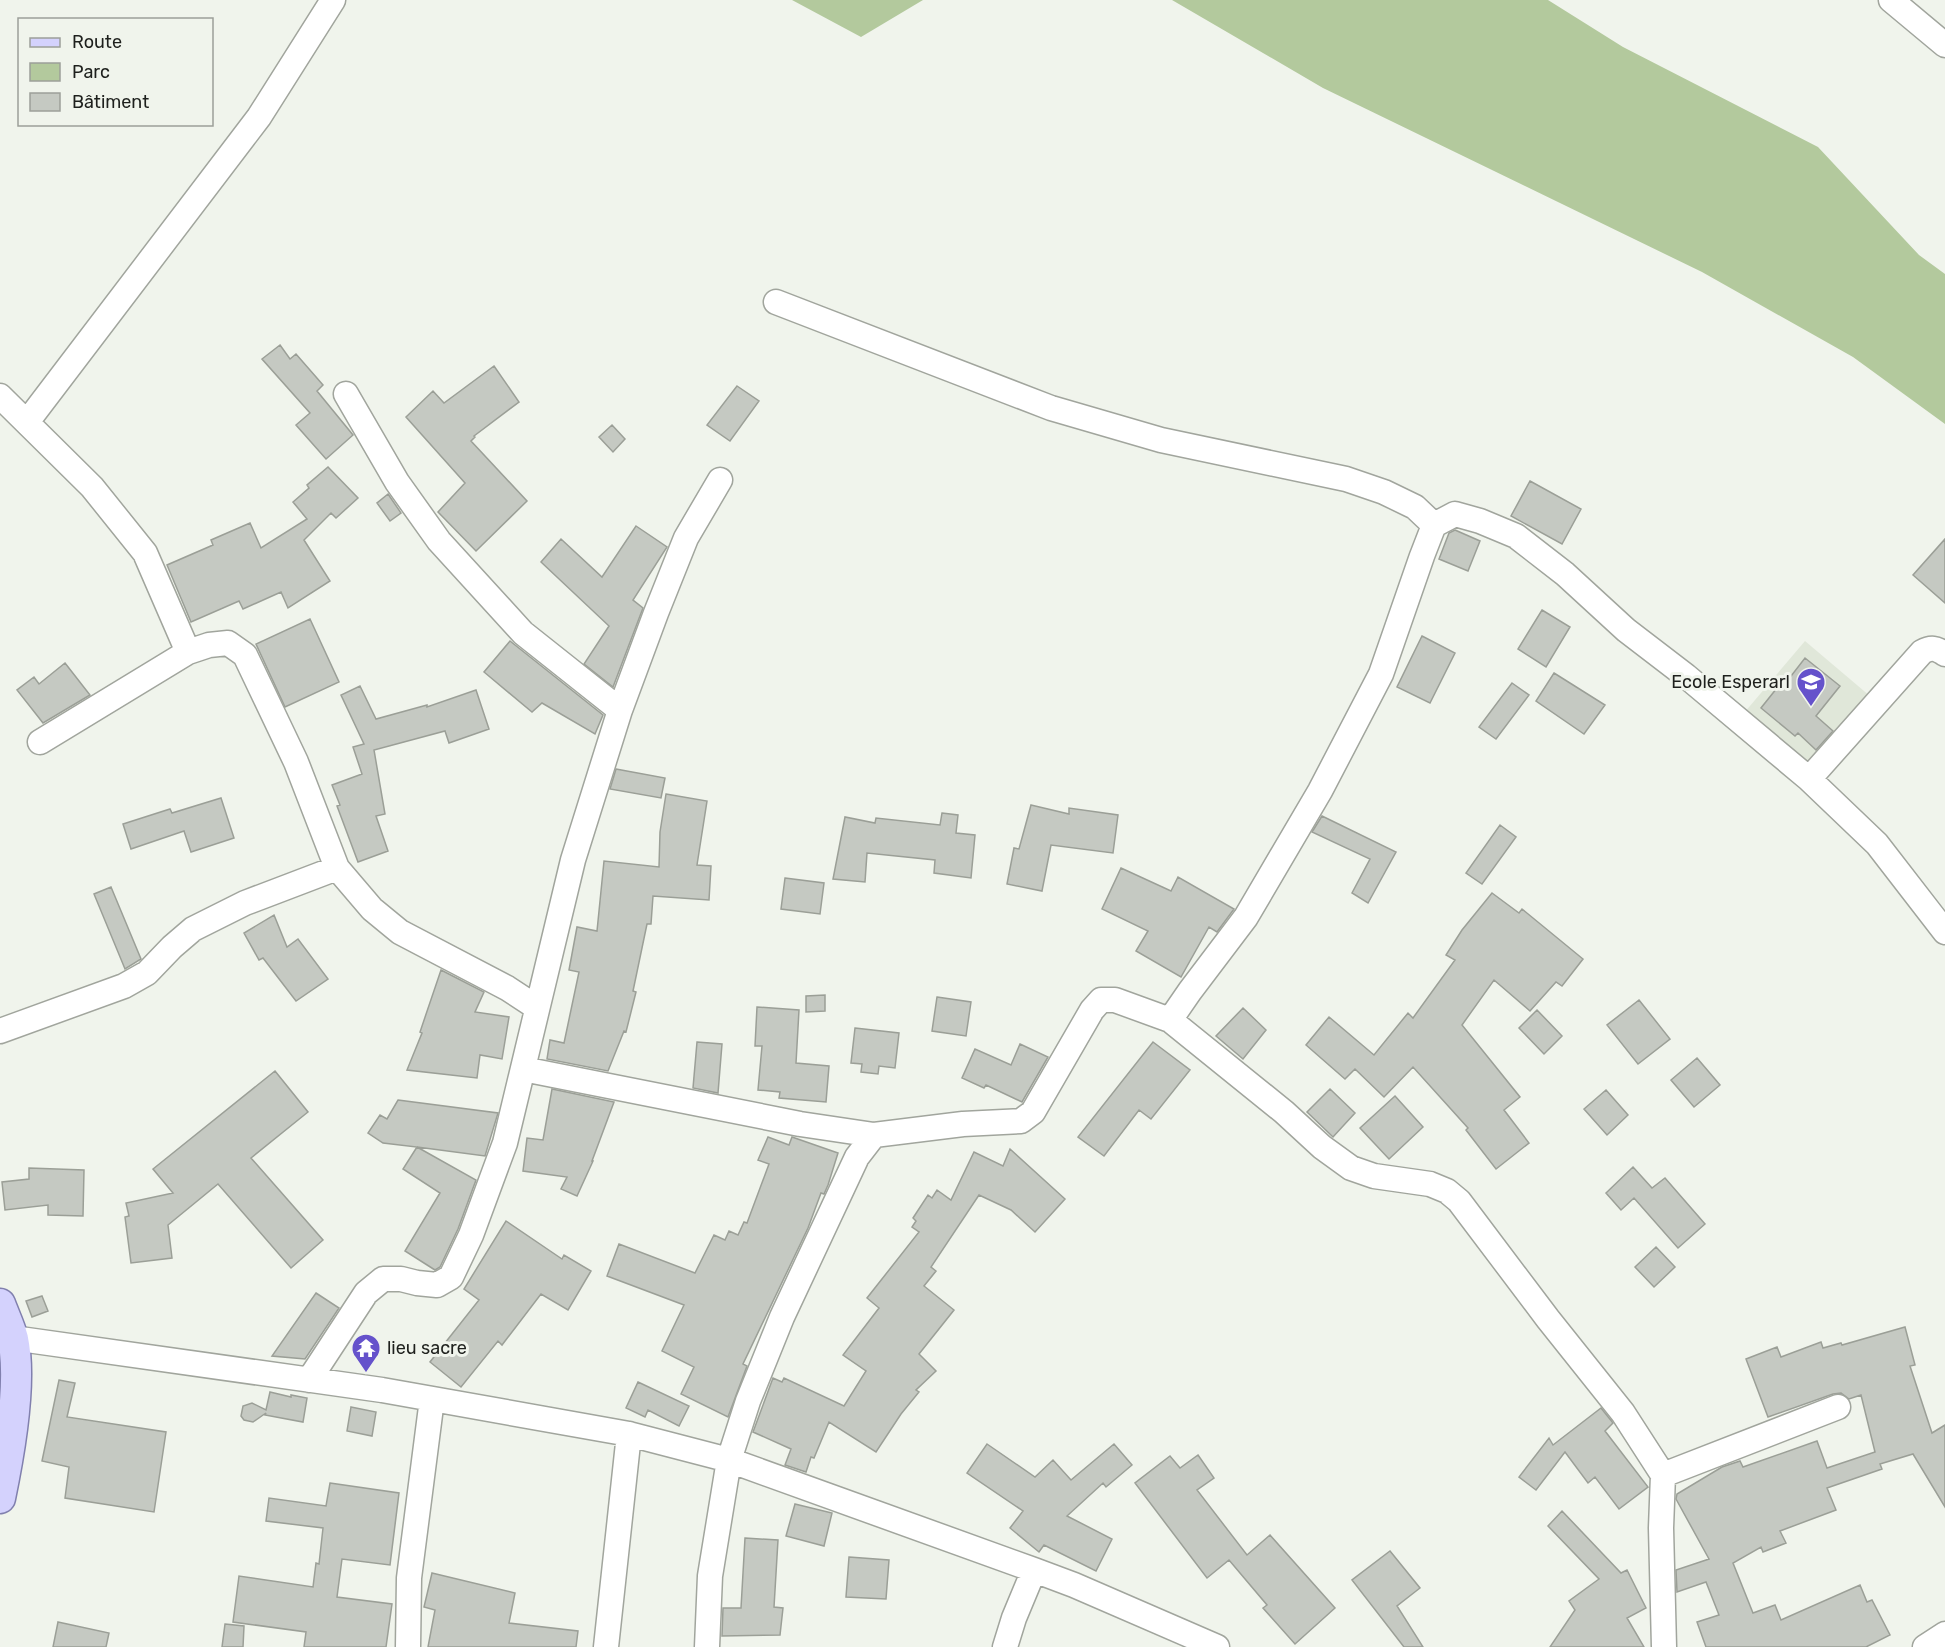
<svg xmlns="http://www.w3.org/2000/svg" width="1945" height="1647" font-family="Rubik,sans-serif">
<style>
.built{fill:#e0e7d9}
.green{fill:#b3c99d}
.building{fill:#c5c9c2;stroke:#9b9f97;stroke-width:1.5}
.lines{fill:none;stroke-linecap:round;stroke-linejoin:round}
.minor-casing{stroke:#a1a59d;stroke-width:27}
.major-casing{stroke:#8180ae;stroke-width:33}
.minor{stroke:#fff;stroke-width:24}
.major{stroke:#d4d2fd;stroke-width:30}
.labels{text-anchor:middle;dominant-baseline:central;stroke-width:6;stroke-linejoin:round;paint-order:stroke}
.poi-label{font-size:18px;fill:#1e201d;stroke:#f0f4ec;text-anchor:end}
</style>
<rect width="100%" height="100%" fill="#f0f4ec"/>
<path class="built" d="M 1805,641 L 1877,702 L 1816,775 L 1744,713 Z"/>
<path class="green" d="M 792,0 L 923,0 L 861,37 Z
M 1172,0 L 1548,0 L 1623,47 L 1818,147 L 1919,255 L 1945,274 L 1945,424 L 1853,357 L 1702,272 L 1323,88 Z"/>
<path class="building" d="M 280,345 L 290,359 L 296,354 L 323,385 L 317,391 L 353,435 L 326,459 L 296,425 L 310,413 L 262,359 Z
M 494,366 L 519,402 L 474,436 L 475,437 L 471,441 L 527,501 L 476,551 L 438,512 L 465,483 L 406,417 L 433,391 L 444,403 Z
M 737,386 L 759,401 L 730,441 L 707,425 Z
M 612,425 L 625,439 L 613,452 L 599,437 Z
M 328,467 L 358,498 L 336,518 L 331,513 L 304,540 L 330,581 L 288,608 L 281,592 L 243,609 L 239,601 L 191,622 L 167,565 L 213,545 L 211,540 L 250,523 L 261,548 L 307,519 L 293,502 L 309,488 L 307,485 Z
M 1530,481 L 1581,509 L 1562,544 L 1511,516 Z
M 388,494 L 401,513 L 390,521 L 377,503 Z
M 636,526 L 667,547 L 633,600 L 643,608 L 613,687 L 584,664 L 609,626 L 541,562 L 561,539 L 602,577 Z
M 1455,530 L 1480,541 L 1468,571 L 1439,559 L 1449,533 Z
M 1945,539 L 1945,603 L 1913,575 Z
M 1542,610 L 1570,627 L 1546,667 L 1518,649 Z
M 310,619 L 339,682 L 285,707 L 256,644 Z
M 1422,636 L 1455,653 L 1430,703 L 1397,687 Z
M 510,641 L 603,715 L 595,734 L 542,703 L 532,712 L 484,672 Z
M 1805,658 L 1840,686 L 1816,716 L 1833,731 L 1816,750 L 1798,733 L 1795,736 L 1761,708 L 1785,678 L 1788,680 Z
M 65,663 L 90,695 L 43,723 L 17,690 L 34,677 L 39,684 Z
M 1554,673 L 1605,705 L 1584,734 L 1536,701 Z
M 1512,683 L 1529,695 L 1496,739 L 1479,727 Z
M 360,686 L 376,719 L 427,705 L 427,707 L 476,690 L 489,729 L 449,743 L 445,731 L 374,750 L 385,814 L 376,816 L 388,851 L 358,862 L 337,806 L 340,805 L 332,785 L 362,774 L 353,747 L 364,744 L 341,695 Z
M 616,769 L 665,778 L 661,798 L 610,789 Z
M 666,794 L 707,801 L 697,865 L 711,866 L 709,900 L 653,896 L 651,924 L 647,924 L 633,991 L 636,992 L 626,1032 L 624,1031 L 608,1071 L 547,1059 L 550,1040 L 564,1043 L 579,972 L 569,970 L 577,927 L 597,931 L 604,861 L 659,867 L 660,832 Z
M 221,798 L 234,838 L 191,852 L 184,831 L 131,849 L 123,824 L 170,809 L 172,813 Z
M 1031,805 L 1069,814 L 1069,808 L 1118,815 L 1113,853 L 1051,845 L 1042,891 L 1007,884 L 1014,848 L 1019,849 Z
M 942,813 L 958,815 L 956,833 L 975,835 L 971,878 L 934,873 L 935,860 L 867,853 L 865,882 L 833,879 L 845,817 L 875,823 L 876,818 L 940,825 Z
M 1322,816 L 1396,852 L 1368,903 L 1352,893 L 1370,859 L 1312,832 Z
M 1500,825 L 1516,837 L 1482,884 L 1466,873 Z
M 1121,868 L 1171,891 L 1178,877 L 1234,909 L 1217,932 L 1209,927 L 1181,977 L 1136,951 L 1148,931 L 1102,909 Z
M 785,878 L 824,883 L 820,914 L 781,909 Z
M 111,887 L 141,959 L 125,969 L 94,894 Z
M 1492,893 L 1519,913 L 1522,909 L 1583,959 L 1562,986 L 1556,982 L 1530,1011 L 1494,980 L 1462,1025 L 1520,1097 L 1504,1110 L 1529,1143 L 1496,1169 L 1466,1130 L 1468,1128 L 1413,1067 L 1384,1097 L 1355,1069 L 1345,1079 L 1306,1045 L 1329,1017 L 1374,1055 L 1408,1013 L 1413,1018 L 1455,960 L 1446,955 L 1462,930 Z
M 274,915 L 287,947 L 298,939 L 328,979 L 296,1001 L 263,958 L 259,960 L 244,933 Z
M 441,970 L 484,992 L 475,1012 L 509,1017 L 502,1059 L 480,1055 L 477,1078 L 407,1070 L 422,1033 L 420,1032 Z
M 825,995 L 825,1011 L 806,1012 L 806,996 Z
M 937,997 L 971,1002 L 966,1036 L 932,1031 Z
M 1639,1000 L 1670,1039 L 1638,1064 L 1607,1025 Z
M 757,1007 L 799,1010 L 796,1063 L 829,1066 L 826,1102 L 779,1098 L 780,1092 L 758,1090 L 762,1046 L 755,1046 Z
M 1243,1008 L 1266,1030 L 1243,1059 L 1216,1036 Z
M 1537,1010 L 1562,1036 L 1544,1054 L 1519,1028 Z
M 855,1028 L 899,1033 L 895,1068 L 879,1066 L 878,1074 L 861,1072 L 862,1064 L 851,1063 Z
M 697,1042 L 722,1044 L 718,1093 L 693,1088 Z
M 1153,1042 L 1190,1070 L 1151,1119 L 1139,1110 L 1104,1156 L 1078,1137 Z
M 1020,1044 L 1048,1057 L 1022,1102 L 986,1085 L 984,1088 L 962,1078 L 975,1049 L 1011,1065 Z
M 1697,1058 L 1720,1085 L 1694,1107 L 1671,1080 Z
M 275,1071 L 308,1112 L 251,1158 L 323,1240 L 291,1268 L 218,1184 L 168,1225 L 172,1258 L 131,1263 L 125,1217 L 129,1216 L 126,1203 L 173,1193 L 153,1169 Z
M 552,1089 L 614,1102 L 592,1161 L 593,1161 L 577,1196 L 561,1189 L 567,1177 L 523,1171 L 527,1138 L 543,1140 Z
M 1330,1089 L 1355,1113 L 1333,1137 L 1307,1112 Z
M 1606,1090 L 1628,1115 L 1607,1135 L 1584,1109 Z
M 1395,1096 L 1423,1127 L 1389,1159 L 1360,1128 Z
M 398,1100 L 498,1113 L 485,1156 L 417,1147 L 476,1180 L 458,1229 L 440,1267 L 435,1270 L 405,1251 L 440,1193 L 403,1169 L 417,1147 L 383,1143 L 368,1133 L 380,1115 L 387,1119 Z
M 768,1137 L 789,1145 L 792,1137 L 838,1153 L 828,1185 L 824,1194 L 821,1193 L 808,1228 L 743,1364 L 747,1366 L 728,1417 L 681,1394 L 694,1367 L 662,1351 L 684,1305 L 607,1276 L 619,1244 L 695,1273 L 714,1235 L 725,1240 L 729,1231 L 738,1235 L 744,1222 L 747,1223 L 769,1164 L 758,1160 Z
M 1010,1149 L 1065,1199 L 1035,1232 L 1011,1210 L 979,1195 L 931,1267 L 936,1271 L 924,1286 L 954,1310 L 919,1354 L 936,1371 L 916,1390 L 919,1392 L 901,1414 L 876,1452 L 829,1422 L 814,1458 L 811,1457 L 806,1472 L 785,1465 L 791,1449 L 753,1432 L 773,1378 L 782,1382 L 784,1378 L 844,1406 L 866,1371 L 843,1355 L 879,1308 L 867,1298 L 919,1232 L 912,1227 L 916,1221 L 913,1218 L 928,1195 L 932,1198 L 937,1190 L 951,1200 L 974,1152 L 1003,1166 Z
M 1633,1167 L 1652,1188 L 1665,1178 L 1705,1224 L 1678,1248 L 1634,1198 L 1621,1210 L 1606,1193 Z
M 29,1168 L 84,1170 L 83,1216 L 48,1215 L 48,1205 L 5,1210 L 2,1182 L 29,1179 Z
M 506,1221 L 562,1259 L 564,1255 L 591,1271 L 568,1310 L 541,1294 L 502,1345 L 498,1341 L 461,1387 L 430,1362 L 479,1300 L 464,1289 Z
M 1656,1247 L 1675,1267 L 1654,1287 L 1635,1267 Z
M 316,1293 L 339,1308 L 305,1359 L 272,1356 Z
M 42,1296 L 48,1311 L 32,1317 L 26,1301 Z
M 1905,1327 L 1915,1365 L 1910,1366 L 1932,1433 L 1945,1425 L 1945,1507 L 1913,1454 L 1880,1464 L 1882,1469 L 1827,1488 L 1836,1510 L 1780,1531 L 1786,1543 L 1763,1552 L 1761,1547 L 1733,1563 L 1753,1613 L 1775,1605 L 1781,1620 L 1860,1585 L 1867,1602 L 1872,1600 L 1890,1635 L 1866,1647 L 1706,1647 L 1697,1622 L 1719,1615 L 1706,1582 L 1677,1592 L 1676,1570 L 1709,1559 L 1676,1499 L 1677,1494 L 1722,1467 L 1740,1461 L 1743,1467 L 1817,1441 L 1827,1468 L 1875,1452 L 1861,1395 L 1849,1399 L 1841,1393 L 1833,1394 L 1768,1417 L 1746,1359 L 1777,1347 L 1781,1357 L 1821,1342 L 1823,1348 L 1841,1343 L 1842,1345 Z
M 59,1380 L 75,1383 L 67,1417 L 166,1432 L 154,1512 L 65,1498 L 69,1467 L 42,1461 Z
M 638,1382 L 689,1406 L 679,1426 L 648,1410 L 645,1417 L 626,1408 Z
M 270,1392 L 291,1397 L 291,1395 L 307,1398 L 303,1422 L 265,1415 L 266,1413 L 253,1422 L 244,1420 L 241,1416 L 243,1406 L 252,1403 L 266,1410 Z
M 351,1407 L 376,1412 L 372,1436 L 347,1431 Z
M 1601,1408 L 1613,1423 L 1605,1431 L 1648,1487 L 1619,1509 L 1595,1477 L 1588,1483 L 1565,1452 L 1536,1490 L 1519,1477 L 1549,1438 L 1553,1445 Z
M 987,1444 L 1035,1477 L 1053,1460 L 1071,1480 L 1114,1444 L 1132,1465 L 1106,1487 L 1103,1483 L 1067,1516 L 1112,1539 L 1096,1571 L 1044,1545 L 1039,1552 L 1010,1528 L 1023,1511 L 967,1473 Z
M 1198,1455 L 1214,1478 L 1197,1490 L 1247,1555 L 1270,1535 L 1335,1608 L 1295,1644 L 1263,1608 L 1267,1605 L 1229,1560 L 1207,1578 L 1135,1483 L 1170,1456 L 1180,1468 Z
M 330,1483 L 399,1493 L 390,1565 L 342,1559 L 337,1597 L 392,1604 L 386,1647 L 304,1647 L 306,1632 L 233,1622 L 239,1576 L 313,1587 L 316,1563 L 319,1564 L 323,1528 L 266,1521 L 269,1498 L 326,1506 Z
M 795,1504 L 832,1513 L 824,1546 L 786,1536 Z
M 1562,1511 L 1621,1573 L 1627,1570 L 1646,1608 L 1627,1618 L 1644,1647 L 1550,1647 L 1575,1610 L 1569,1601 L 1599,1579 L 1548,1526 Z
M 745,1538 L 778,1540 L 774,1607 L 783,1608 L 780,1635 L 722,1636 L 723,1608 L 741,1608 Z
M 1390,1551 L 1420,1588 L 1397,1606 L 1423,1647 L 1404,1647 L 1352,1580 Z
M 849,1557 L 889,1560 L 886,1599 L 846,1597 Z
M 432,1573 L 515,1593 L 509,1623 L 578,1631 L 576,1647 L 428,1647 L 435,1610 L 424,1607 Z
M 58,1622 L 109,1633 L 106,1647 L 53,1647 Z
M 225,1624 L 244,1626 L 243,1647 L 222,1647 Z"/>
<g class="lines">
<g class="minor-casing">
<path id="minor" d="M 1891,0 L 1945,45
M 776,302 L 1051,408 L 1161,440 L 1346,479 L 1384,492 L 1415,507 L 1434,525
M 346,394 L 397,482 L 439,541 L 523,633 L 620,710
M 0,396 L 92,487 L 145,553 L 188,652
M 27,422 L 259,117 L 333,0
M 40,742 L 188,652 L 209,645 L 228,643 L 245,655 L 296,762 L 337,868
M 1809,779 L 1922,652 C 1931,647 1936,648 1945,654
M 1170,1020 L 1190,991 L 1246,917 L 1320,791 L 1381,674 L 1422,556 L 1434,525 L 1455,514 L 1480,521 L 1516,536 L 1565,574 L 1626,630 L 1686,676 L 1809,779 L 1877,844 L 1945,932
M 0,1031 L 124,986 L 147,973 L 172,947 L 193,929 L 245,903 L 337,868 L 372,909 L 400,932 L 507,988 L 536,1007
M 523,1069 L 800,1124 L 874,1135
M 13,1338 L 382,1390 L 629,1434 L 729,1460 L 1034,1570 L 1074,1585 L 1217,1647
M 309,1380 L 366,1293 L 383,1279 L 401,1279 L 417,1283 L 437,1285 L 451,1277 L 471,1235 L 505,1143 L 573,860 L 620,710 L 656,613 L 686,538 L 720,480
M 1663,1475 L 1838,1407
M 408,1647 L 409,1578 L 432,1399
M 606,1647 L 629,1434
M 707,1647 L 710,1576 L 729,1460 L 748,1401 L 782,1317 L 857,1157 L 874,1135 L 963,1124 L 1021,1121 L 1033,1112 L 1092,1010 L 1101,1000 L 1115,1000 L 1170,1020 L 1284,1112 L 1322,1147 L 1351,1168 L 1374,1176 L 1430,1184 L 1447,1191 L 1459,1201 L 1548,1319 L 1623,1413 L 1663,1475 L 1661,1528 L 1664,1647
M 1005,1647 L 1014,1618 L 1034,1570
M 1925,1647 L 1945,1634"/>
</g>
<g class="major-casing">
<path id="major" d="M 0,1304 C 4,1315 10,1327 13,1339 C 22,1382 9,1455 0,1498"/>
</g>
<use href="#minor" class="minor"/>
<use href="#major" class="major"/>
</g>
<defs>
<g id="school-pin" transform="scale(1.5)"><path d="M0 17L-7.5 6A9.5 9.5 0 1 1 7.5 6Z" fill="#6552cb" stroke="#f0f4ec"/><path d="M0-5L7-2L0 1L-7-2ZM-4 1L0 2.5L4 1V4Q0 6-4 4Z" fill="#fff"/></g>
<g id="temple-pin" transform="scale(1.5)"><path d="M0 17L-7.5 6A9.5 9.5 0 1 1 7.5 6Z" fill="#6552cb" stroke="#f0f4ec"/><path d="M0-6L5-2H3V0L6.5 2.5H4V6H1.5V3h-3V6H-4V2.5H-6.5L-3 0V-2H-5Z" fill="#fff"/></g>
</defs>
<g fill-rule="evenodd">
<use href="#school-pin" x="1811" y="682"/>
<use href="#temple-pin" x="366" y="1348"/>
</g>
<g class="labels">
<g class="poi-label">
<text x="1790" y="682">Ecole Esperarl</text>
<text x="387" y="1348" text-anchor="start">lieu sacre</text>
</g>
</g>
<rect x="18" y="18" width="195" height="108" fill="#f0f4ec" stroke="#9c9f99" stroke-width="1.5"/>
<rect x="30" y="38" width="30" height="9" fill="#d4d2fd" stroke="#9c9f99" stroke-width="1.5"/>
<text x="72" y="48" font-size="18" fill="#1e201d">Route</text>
<rect x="30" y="63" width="30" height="18" fill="#b3c99d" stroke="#9c9f99" stroke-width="1.5"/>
<text x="72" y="78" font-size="18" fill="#1e201d">Parc</text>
<rect x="30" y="93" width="30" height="18" fill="#c5c9c2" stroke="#9c9f99" stroke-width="1.5"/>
<text x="72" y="108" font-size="18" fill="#1e201d">Bâtiment</text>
</svg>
